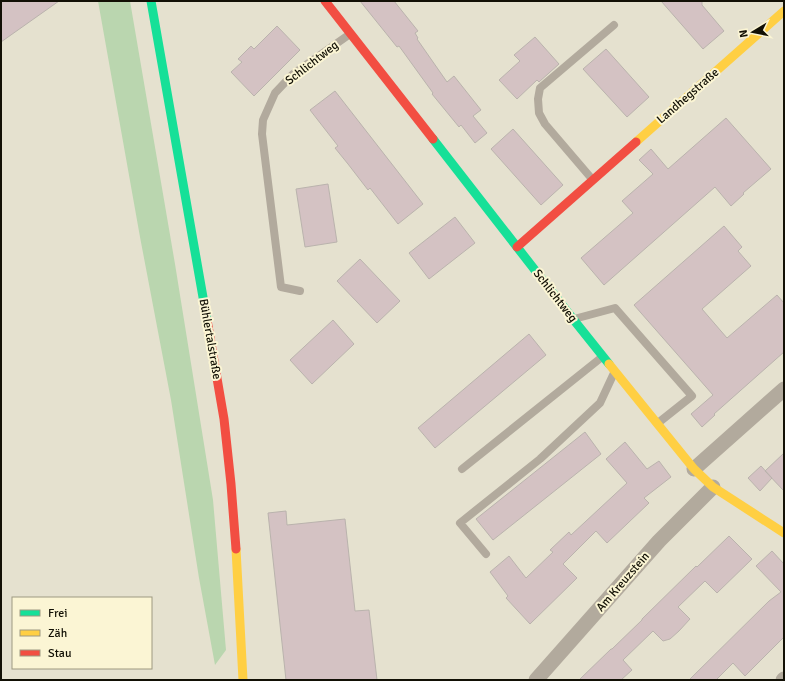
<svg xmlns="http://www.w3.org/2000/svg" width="785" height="681" font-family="Signika,sans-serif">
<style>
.green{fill:#bad6af}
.building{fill:#d4c2c3;stroke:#bab3ad}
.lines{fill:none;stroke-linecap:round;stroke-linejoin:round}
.lane{stroke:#b2aa9d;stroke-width:8}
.street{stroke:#b2aa9d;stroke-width:15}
.fast{stroke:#16e098;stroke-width:9}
.slow{stroke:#ffcf43;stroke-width:9}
.jam{stroke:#f24e42;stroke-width:9}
.labels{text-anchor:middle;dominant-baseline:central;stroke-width:4;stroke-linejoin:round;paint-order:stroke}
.street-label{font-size:12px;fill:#121005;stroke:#fbf5d4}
</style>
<rect width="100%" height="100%" fill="#e5e1cf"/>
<path class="green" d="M 98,1 L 130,1 L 175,264 L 213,500 L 226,650 L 215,665 L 199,578 L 171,400 L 140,237 Z"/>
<path class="building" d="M 1,1 L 59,1 L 1,42 Z
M 360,1 L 394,1 L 418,31 L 415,33 L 418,38 L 417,39 L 447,82 L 454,76 L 481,110 L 473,116 L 487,133 L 475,143 L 461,125 L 459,127 L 432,94 L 433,93 L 399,46 L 397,47 Z
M 661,1 L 702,1 L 702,5 L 724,31 L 703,49 Z
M 277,26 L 300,50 L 254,96 L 231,72 L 242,62 L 238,59 L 251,46 L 254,49 Z
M 535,37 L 559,64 L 539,82 L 537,80 L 517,99 L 499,80 L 520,61 L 514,55 Z
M 606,49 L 649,97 L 627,117 L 583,69 Z
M 335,91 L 423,204 L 398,224 L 370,188 L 368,190 L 348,164 L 335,148 L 338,146 L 310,110 Z
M 726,118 L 771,169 L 743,193 L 744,194 L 731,206 L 715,187 L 604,285 L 581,258 L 633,213 L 622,201 L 653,174 L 639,160 L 651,149 L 668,169 Z
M 513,129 L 563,185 L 541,205 L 491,149 Z
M 328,184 L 337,242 L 305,247 L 296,189 Z
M 455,217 L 475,243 L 429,279 L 409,253 Z
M 724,226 L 742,247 L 738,251 L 751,266 L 702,309 L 727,338 L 777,295 L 784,303 L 784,352 L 714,414 L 715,415 L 702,427 L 691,414 L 713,395 L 634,305 Z
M 360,259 L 400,301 L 377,323 L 337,281 Z
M 333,320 L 354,344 L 312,384 L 290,360 Z
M 529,334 L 546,355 L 435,448 L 418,428 Z
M 585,432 L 601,454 L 493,540 L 476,519 Z
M 625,442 L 647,469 L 659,461 L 671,477 L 644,498 L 649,503 L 607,543 L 596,531 L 563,564 L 577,578 L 530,624 L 506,598 L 508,596 L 490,572 L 509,556 L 526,578 L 553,552 L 550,550 L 569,532 L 571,535 L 627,483 L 606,459 Z
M 784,453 L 784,491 L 765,471 Z
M 761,466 L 772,478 L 760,491 L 748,478 Z
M 286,511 L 287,525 L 345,519 L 355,611 L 369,610 L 377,680 L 286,680 L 268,513 Z
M 729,536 L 752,559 L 717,593 L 705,581 L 678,607 L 690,619 L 679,631 L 670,639 L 663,641 L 653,631 L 623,660 L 632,670 L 621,680 L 579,680 L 611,649 L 612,649 L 642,620 L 642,619 L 696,566 L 697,567 Z
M 772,551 L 784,564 L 784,637 L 745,676 L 733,663 L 716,680 L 689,680 L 769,601 L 781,592 L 756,566 Z"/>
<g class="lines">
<path class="lane" d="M 592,179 L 545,124 L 539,113 L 538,99 L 540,88 L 614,25
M 300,291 L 281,287 L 262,134 L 263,120 L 275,93 L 293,74 L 350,34
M 574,319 L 615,308 L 692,396 L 658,423
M 462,469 L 602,357
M 486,554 L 460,523 L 540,459 L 600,403 L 614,373"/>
<path class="street" d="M 694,469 L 784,389
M 536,680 L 659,541 L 713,487
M 783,680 L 784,679"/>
<path class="fast" d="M 151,1 L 207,320
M 433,139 L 573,319 L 609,364"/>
<path class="slow" d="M 636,142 L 784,11
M 609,364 L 694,469 L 713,487 L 784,533
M 236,549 L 243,680"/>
<path class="jam" d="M 325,1 L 433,139
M 517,247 L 636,142
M 207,320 L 224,419 L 231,484 L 236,549"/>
</g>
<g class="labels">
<g class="street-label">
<text transform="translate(312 63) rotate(-38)">Schlichtweg</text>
<text transform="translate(688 96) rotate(-41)">Landhegstraße</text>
<text transform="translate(555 296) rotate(52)">Schlichtweg</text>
<text transform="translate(210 339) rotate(80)">Bühlertalstraße</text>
<text transform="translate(623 582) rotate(-49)">Am Kreuzstein</text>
</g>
</g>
<rect width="785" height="681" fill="none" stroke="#121005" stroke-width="4"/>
<rect x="12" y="597" width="140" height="72" fill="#fbf5d4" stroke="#9e9981"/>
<rect x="20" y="610" width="20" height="6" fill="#16e098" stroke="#9e9981"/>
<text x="48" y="617" font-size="12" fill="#121005">Frei</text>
<rect x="20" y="630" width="20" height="6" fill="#ffcf43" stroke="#9e9981"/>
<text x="48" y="637" font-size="12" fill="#121005">Zäh</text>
<rect x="20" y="650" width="20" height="6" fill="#f24e42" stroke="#9e9981"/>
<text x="48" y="657" font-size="12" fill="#121005">Stau</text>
<g transform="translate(753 32) rotate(260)" stroke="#fbf5d4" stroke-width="3" paint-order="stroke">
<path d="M0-3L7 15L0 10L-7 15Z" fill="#121005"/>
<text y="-6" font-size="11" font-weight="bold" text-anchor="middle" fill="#121005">N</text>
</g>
</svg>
